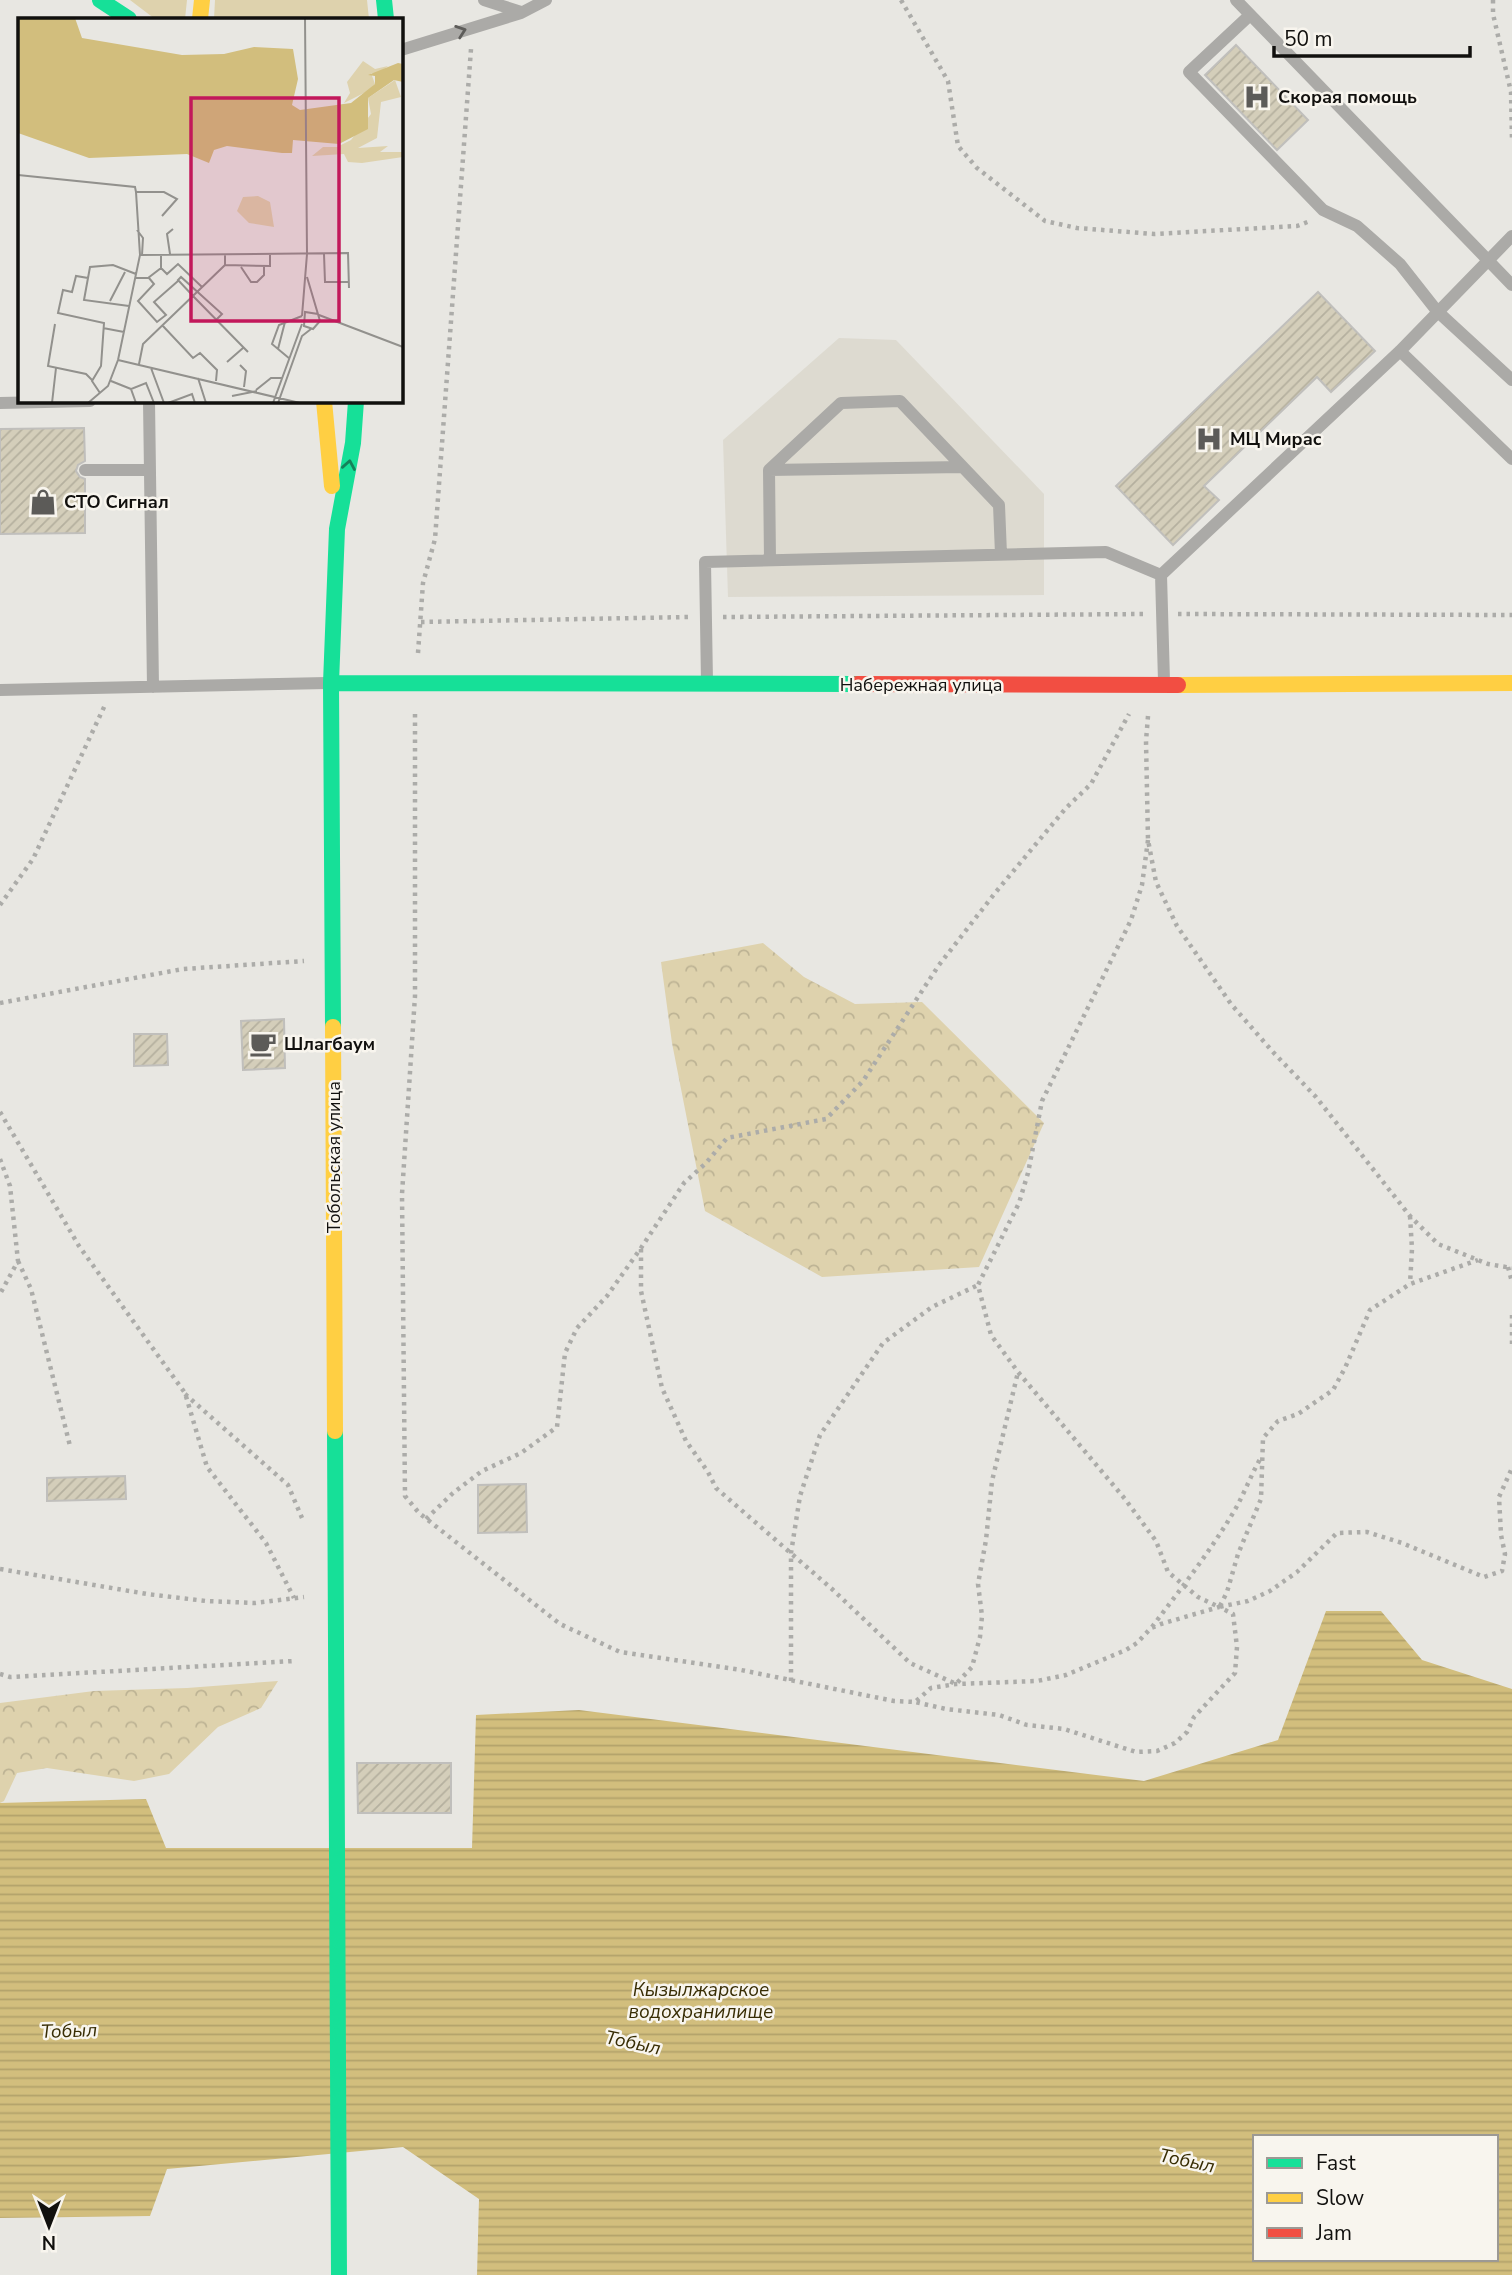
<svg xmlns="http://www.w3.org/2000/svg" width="1512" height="2275" font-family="'Nunito Sans',sans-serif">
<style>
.built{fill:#dddad0}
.grass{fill:#ded2ad}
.forest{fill:url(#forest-crowns)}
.water{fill:url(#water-rules);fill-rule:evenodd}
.building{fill:url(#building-hatch);stroke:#c0bfbc;stroke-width:2}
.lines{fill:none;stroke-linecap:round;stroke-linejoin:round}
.path{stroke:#acaca9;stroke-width:4.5;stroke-dasharray:3.5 5;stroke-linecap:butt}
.lane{stroke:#abaaa7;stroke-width:12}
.fast{stroke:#16e098;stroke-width:16}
.slow{stroke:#ffcf43;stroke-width:16}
.jam{stroke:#f24e42;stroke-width:16}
.oneway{stroke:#5e5d5a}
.oneway2{stroke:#14825a}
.labels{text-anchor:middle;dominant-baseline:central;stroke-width:5;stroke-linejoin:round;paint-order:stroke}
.poi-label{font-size:18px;font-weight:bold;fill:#11100e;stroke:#f8f5ee;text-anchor:start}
.street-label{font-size:18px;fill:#11100e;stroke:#f8f5ee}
.water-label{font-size:19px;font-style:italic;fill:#382d04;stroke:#f8f5ee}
.inset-road{fill:none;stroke:#92918d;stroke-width:2}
.view{fill:#c2185b;fill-opacity:0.15;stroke:#c2185b;stroke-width:3.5}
.inset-edge{fill:none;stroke:#11100e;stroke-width:3.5}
</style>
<defs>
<pattern id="forest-crowns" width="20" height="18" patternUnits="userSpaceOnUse" patternTransform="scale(1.75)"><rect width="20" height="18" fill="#ded2ad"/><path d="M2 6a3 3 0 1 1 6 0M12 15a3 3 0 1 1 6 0" fill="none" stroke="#bdb394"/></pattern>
<pattern id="water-rules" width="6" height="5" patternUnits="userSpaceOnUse" patternTransform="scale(1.75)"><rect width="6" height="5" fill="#d2be7d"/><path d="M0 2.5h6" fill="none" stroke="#b3a26b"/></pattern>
<pattern id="building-hatch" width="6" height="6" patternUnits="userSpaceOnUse" patternTransform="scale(1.75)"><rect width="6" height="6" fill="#d4ceba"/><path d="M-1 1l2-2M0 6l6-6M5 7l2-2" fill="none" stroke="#b5b09f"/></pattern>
</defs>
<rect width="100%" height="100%" fill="#e8e7e2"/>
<path class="built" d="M 839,338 L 896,340 L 1044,494 L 1044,595 L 728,597 L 723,440 Z"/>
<path class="grass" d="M 130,0 L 187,0 L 185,19 L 155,19 Z
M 215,0 L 367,0 L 369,19 L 214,19 Z"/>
<path class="forest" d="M 763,943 L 804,977 L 855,1004 L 922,1002 L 1044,1123 L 979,1267 L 822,1277 L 705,1211 L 672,1043 L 661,962 Z
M 278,1681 L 261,1708 L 218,1727 L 169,1774 L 134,1781 L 47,1768 L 17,1773 L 4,1801 L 0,1803 L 0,1703 L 94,1691 L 187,1688 Z"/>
<path class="water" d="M 1326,1611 L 1381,1611 L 1422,1660 L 1512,1689 L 1512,2275 L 477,2275 L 479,2199 L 403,2147 L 167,2169 L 150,2216 L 0,2218 L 0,1803 L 146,1799 L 166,1848 L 472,1848 L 476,1715 L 579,1710 L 1144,1781 L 1278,1740 ZM 1255,2137 L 1496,2137 L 1496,2259 L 1255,2259 Z"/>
<path class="building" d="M 1236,45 L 1308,120 L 1277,150 L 1205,75 Z
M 1318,292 L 1375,351 L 1331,392 L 1317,377 L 1204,486 L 1219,500 L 1173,545 L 1116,486 Z
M 84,428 L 85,461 L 78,465 L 76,471 L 80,477 L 85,479 L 85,533 L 0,534 L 0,429 Z
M 284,1019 L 285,1068 L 243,1070 L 241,1021 Z
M 134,1034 L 167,1034 L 168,1065 L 134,1066 Z
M 125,1476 L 126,1499 L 47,1501 L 47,1478 Z
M 526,1484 L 527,1532 L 478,1533 L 478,1485 Z
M 357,1763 L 451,1763 L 451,1813 L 358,1813 Z"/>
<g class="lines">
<path class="path" d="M 901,0 L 948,81 L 958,146 L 977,168 L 1045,221 L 1077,228 L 1154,234 L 1297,226 L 1310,221
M 1493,0 L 1493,14 L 1511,92 L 1512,139
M 1178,614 L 1512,615
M 723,617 L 1145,614
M 421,622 L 690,617
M 418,653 L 423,583 L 435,539 L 471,49
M 415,714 L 415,996 L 402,1194 L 405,1496 L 419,1513 L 560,1624 L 620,1652 L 741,1670 L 894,1701 L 915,1702 L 931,1688 L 956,1684 L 1037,1681 L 1066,1675 L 1126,1650 L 1137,1643 L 1151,1628 L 1161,1624 L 1219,1607 L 1233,1614 L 1237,1647 L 1235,1673 L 1194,1717 L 1187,1732 L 1175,1743 L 1157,1751 L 1136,1752 L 1064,1729 L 1027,1725 L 999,1715 L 946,1709 L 915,1702
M 1148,716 L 1146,741 L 1148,840 L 1156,882 L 1177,926 L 1231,1004 L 1273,1052 L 1316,1097 L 1410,1216 L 1438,1244 L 1488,1264 L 1512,1268
M 1148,840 L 1142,885 L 1131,920 L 1042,1101 L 1028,1173 L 1019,1203 L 978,1285 L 991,1335 L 1018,1372 L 1125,1499 L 1156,1541 L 1168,1572 L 1198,1597 L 1219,1607 L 1248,1601 L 1270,1591 L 1297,1572 L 1337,1533 L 1367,1532 L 1402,1543 L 1484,1577 L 1502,1571 L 1505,1554 L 1501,1535 L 1499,1497 L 1512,1468
M 0,905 L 33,859 L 105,705
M 0,1003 L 183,969 L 304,961
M 0,1112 L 79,1246 L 185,1393 L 207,1467 L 266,1543 L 294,1598
M 0,1159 L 10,1186 L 18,1261 L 0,1294
M 1410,1216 L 1412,1249 L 1410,1284
M 641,1249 L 641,1291 L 662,1388 L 686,1441 L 708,1472 L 716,1488 L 832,1589 L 910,1663 L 956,1684 L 972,1667 L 980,1637 L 982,1616 L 978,1584 L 986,1540 L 992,1481 L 1018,1372
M 18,1261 L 31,1289 L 70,1446
M 1508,1267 L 1512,1282
M 1512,1315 L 1512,1349
M 185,1394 L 288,1485 L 302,1518
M 426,1519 L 453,1493 L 482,1471 L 521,1453 L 557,1427 L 565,1353 L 577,1328 L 607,1296 L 641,1248 L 684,1183 L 706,1163 L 727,1138 L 826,1119 L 863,1081 L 939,965 L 995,893 L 1066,808 L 1091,784 L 1129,714
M 0,1569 L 147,1594 L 206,1601 L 255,1603 L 304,1597
M 1220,1606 L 1227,1592 L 1238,1554 L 1261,1499 L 1263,1438 L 1278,1421 L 1298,1414 L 1333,1390 L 1345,1368 L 1370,1310 L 1410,1284 L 1478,1260
M 1152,1627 C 1180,1590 1209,1553 1233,1513 C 1244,1495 1251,1474 1262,1456
M 0,1674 L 10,1677 L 294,1661
M 791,1681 L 791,1553 L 800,1496 L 820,1435 L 883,1343 L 932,1307 L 978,1285"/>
<path class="lane" d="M 484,0 L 521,12
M 1236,0 L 1512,285
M 1250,15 L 1189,72 L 1323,210 L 1357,226 L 1400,264 L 1437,311 L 1512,380
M 401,50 L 521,13 L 546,0
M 1400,351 L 1512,459
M 149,401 L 153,687
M 0,403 L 90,401
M 85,470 L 150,470
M 769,470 L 962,467
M 770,560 L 769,470 L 841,403 L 900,401 L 999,505 L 1001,554
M 1164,681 L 1161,575 L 1400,351 L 1512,236
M 707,682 L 705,562 L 1106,552 L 1161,575
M 0,690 L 327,683"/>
<path class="fast" d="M 100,0 L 129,19
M 384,0 L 386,19
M 331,683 L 857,684
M 333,1027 L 331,683 L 337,529 L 353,443 L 356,401
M 335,1431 L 339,2275"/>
<path class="slow" d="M 200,19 L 202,0
M 324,401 L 332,486
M 1178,685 L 1512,683
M 333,1027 L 335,1431"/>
<path class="jam" d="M 857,684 L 1178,685"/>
</g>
<defs><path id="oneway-chevron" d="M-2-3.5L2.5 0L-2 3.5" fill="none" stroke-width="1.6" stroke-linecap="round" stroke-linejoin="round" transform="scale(1.75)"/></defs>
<use class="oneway" href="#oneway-chevron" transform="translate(461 31) rotate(-19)"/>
<use class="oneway2" href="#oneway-chevron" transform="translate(349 465) rotate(-80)"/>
<defs>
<g id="hospital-bare" transform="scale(2.1)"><path d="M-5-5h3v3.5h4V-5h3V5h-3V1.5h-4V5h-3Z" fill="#5c5b58" stroke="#f8f5ee" stroke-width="2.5" paint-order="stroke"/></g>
<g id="shop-bare" transform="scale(2.1)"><path d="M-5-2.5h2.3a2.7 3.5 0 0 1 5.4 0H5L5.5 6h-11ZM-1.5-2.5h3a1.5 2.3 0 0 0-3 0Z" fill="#5c5b58" stroke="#f8f5ee" stroke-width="2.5" paint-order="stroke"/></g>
<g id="cafe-bare" transform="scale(2.1)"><path d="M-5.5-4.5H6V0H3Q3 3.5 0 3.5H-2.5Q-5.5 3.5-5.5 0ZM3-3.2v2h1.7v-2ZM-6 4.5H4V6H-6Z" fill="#5c5b58" stroke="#f8f5ee" stroke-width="2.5" paint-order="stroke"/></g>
</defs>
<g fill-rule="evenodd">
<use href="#hospital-bare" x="1257" y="97"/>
<use href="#hospital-bare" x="1209" y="439"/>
<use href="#shop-bare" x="43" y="502"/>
<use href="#cafe-bare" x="263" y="1044"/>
</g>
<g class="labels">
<g class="poi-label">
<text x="1278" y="97">Скорая помощь</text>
<text x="1230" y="439">МЦ Мирас</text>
<text x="64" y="502">СТО Сигнал</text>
<text x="284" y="1044">Шлагбаум</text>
</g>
<g class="street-label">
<text x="921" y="685">Набережная улица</text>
<text transform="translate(334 1157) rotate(-90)">Тобольская улица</text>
</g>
<g class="water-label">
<text x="701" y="1990">Кызылжарское<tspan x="701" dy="22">водохранилище</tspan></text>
<text transform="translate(69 2031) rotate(-2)">Тобыл</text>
<text transform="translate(633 2043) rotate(12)">Тобыл</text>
<text transform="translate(1187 2161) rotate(12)">Тобыл</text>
</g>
</g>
<g transform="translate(18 18)">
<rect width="385" height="385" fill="#e8e7e2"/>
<path d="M 345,43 L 357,51 L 370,48 L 360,56 L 353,55 L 357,66 L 350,73 L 326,85 L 332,75 L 329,64 ZM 377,62 L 383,79 L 363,84 L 359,120 L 340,130 L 370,128 L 362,134 L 385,134 L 385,139 L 344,145 L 330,144 L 326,136 L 294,138 L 305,129 L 319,129 L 333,122 L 353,96 L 350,80 ZM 240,178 L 252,184 L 256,209 L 231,205 L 219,193 L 225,179 Z" fill="#ded2ad"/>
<path d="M 0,0 L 57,0 L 64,20 L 164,37 L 206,36 L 236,29 L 275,31 L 280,61 L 274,87 L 282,92 L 333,85 L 357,66 L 357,58 L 350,57 L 380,45 L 385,46 L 385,64 L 376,62 L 350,80 L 350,111 L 321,126 L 275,122 L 274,135 L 264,135 L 209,128 L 196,132 L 191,145 L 169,136 L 71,140 L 0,115 Z" fill="#d2be7d"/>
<path class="inset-road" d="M 0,157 L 117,169 L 118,174M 119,212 L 125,220 L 124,237M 152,236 L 149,216 L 155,211M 306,236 L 307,264 L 331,264M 122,237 L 330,235 L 331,270M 207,247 L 252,248 L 252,236M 223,249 L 233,264 L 239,264 L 246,257 L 246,248M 143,250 L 149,256 L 160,246 L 184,269M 289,259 L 302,303 L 295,311 L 286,308 L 287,294 L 300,296M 70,260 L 58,258 L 54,274 L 45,272 L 40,295 L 86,305 L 83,348 L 74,363 L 82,375M 117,260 L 130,260 L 143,250 L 143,237M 131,260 L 136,266 L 120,283 L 139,304 L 148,297 L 136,284 L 160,263M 92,283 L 107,254M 111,288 L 66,282 L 72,249 L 95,247 L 118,256M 301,297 L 385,329M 284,298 L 289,236 L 287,0M 198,302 L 204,296 L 163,259 L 160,262 L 175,278 L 230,334M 37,306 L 30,348 L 68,356 L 74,362M 144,307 L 175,340 L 182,335 L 199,352 L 198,363M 85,310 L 106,314M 260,331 L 267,304M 272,341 L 254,326 L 261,307 L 284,298M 100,342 L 282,385M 209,344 L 225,330M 121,346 L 125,326 L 207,247 L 207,236M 222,347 L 228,353 L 226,369M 133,350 L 146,385M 180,360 L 188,385M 93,363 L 113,371M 238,372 L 253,360 L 264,360M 214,378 L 239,373M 34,385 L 38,350M 70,385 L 90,368 L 100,342 L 122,237 L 118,174 L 146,174 L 159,181 L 144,198M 118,385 L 113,371 L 128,365 L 136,385M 150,385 L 174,376 L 177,385M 255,385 L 284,306M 260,385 L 284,318 L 293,311"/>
<path class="view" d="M 173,80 L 321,80 L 321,303 L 173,303 Z"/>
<rect width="385" height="385" class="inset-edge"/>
</g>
<rect x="1253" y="2135" width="245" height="126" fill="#f8f5ee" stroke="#9c9994" stroke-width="2"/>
<rect x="1267" y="2158" width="35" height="10" fill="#16e098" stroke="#9c9994" stroke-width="2"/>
<text x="1316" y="2170" font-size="21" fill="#11100e">Fast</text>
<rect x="1267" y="2193" width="35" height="10" fill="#ffcf43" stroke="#9c9994" stroke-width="2"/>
<text x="1316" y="2205" font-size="21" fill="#11100e">Slow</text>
<rect x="1267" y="2228" width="35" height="10" fill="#f24e42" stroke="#9c9994" stroke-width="2"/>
<text x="1316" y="2240" font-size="21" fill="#11100e">Jam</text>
<g transform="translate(49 2226) rotate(180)" stroke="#f8f5ee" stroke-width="5" paint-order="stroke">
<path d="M0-5L12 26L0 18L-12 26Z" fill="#11100e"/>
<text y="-10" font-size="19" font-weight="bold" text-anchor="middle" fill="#11100e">N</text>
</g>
<path d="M1274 46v10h196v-10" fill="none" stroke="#11100e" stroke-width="3.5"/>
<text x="1284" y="46" font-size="21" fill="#11100e" stroke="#f8f5ee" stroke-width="5" paint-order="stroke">50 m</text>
</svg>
